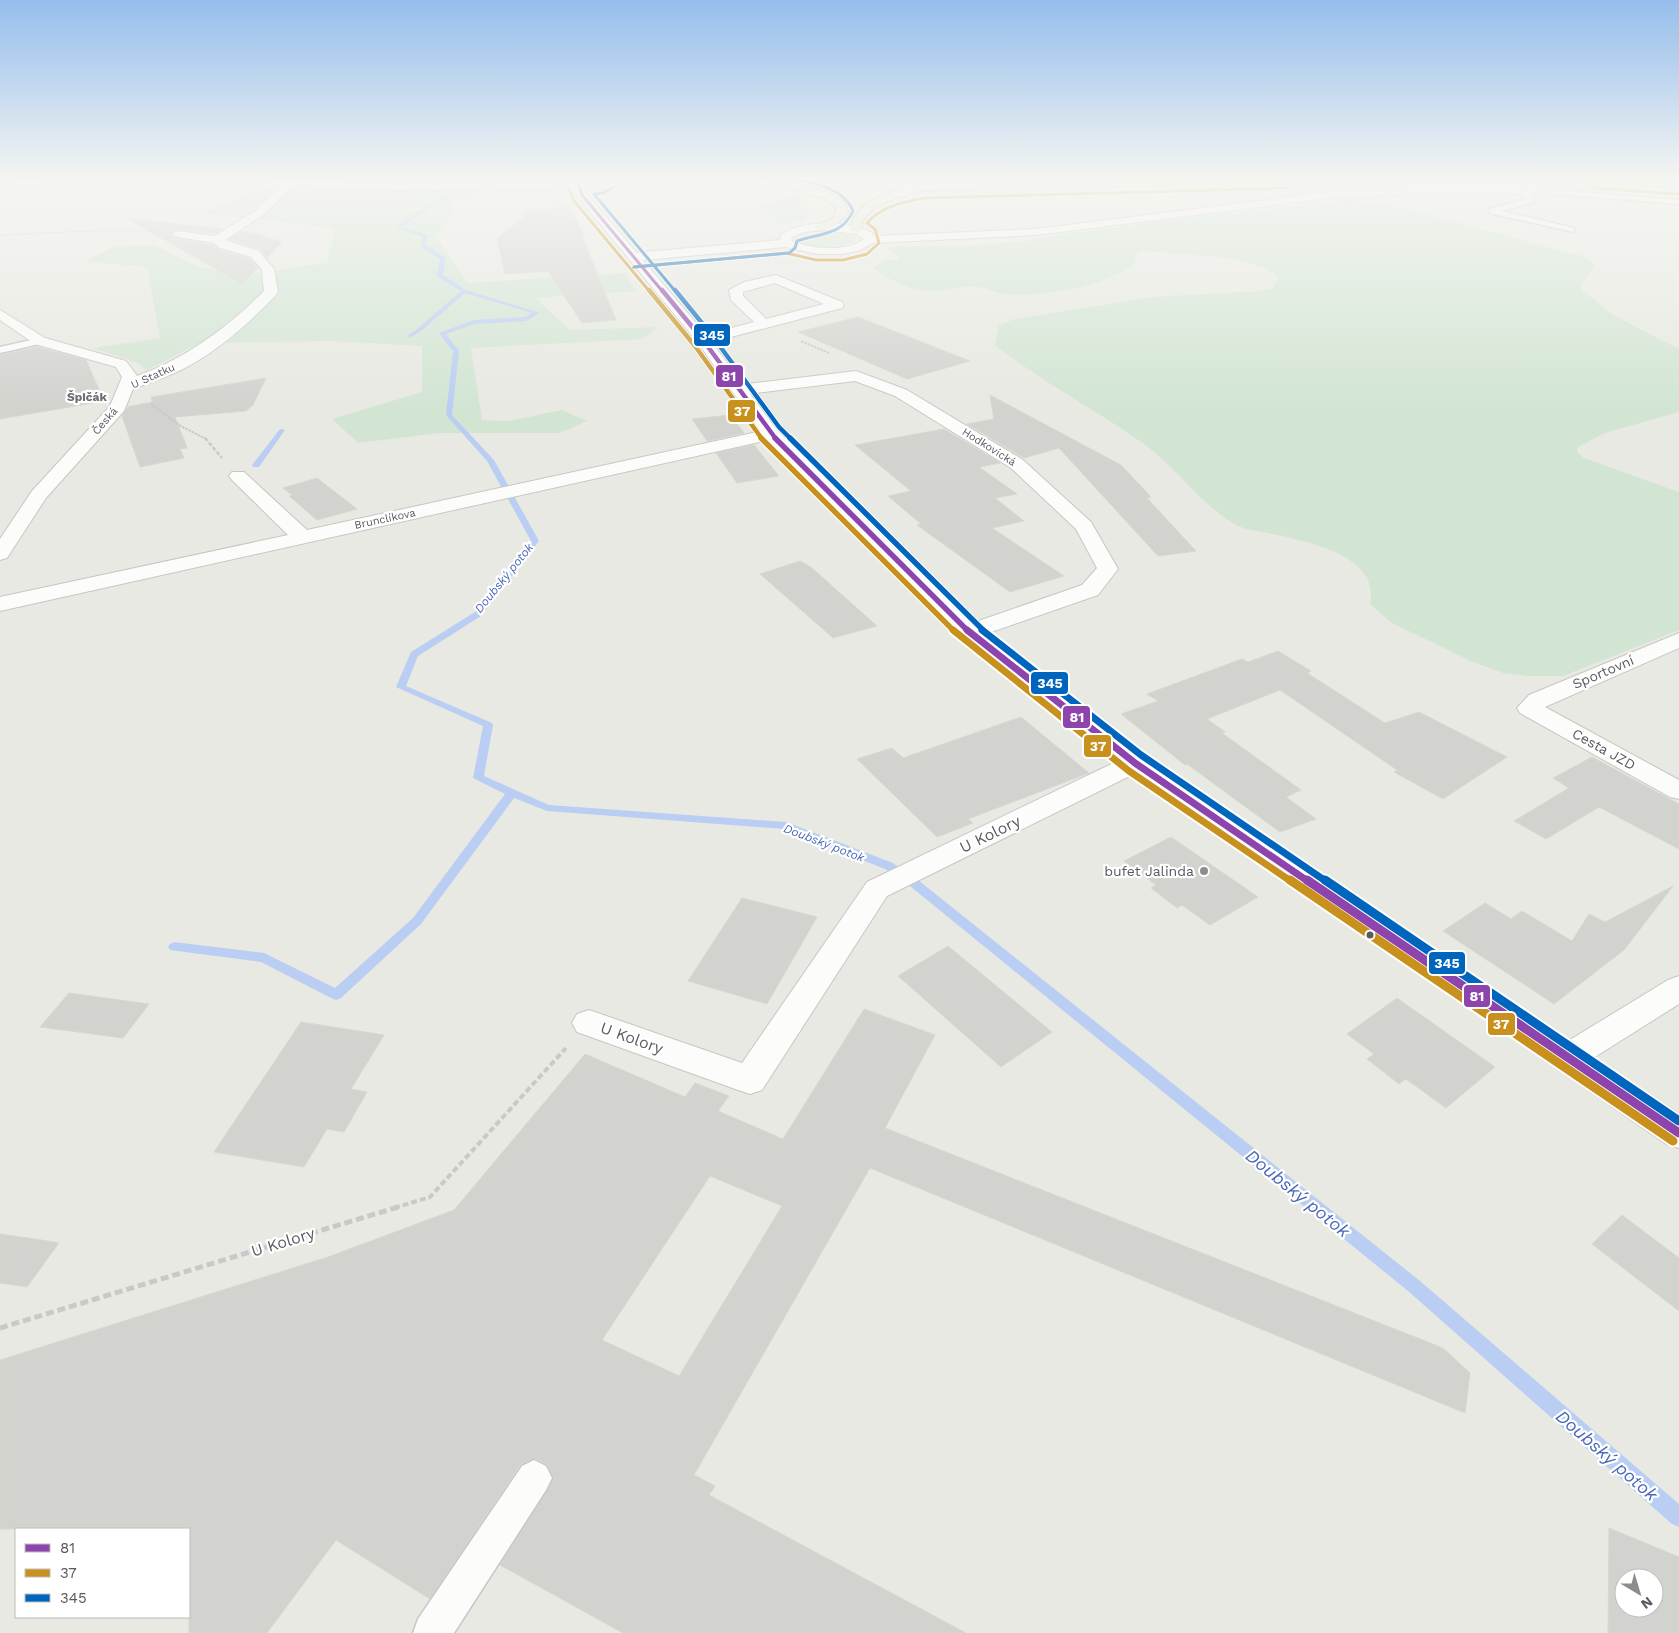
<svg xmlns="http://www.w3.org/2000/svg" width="1679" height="1633" font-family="'Work Sans',sans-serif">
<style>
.green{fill:#d2e5d3}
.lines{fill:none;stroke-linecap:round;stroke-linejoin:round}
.stream{fill:#b9cef2;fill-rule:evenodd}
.building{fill:#d2d2ce;stroke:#d8d8d2;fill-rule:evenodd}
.lane-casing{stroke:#c6c7c5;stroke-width:3}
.street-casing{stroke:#c6c7c5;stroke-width:2}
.secondary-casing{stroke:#c6c6c4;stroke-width:2}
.highway-casing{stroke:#bdb994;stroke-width:2}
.path-far4{stroke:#c6cbc9;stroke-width:1;stroke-dasharray:2 1;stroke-linecap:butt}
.path-far3{stroke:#c6cbc9;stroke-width:2;stroke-dasharray:2.5 1;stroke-linecap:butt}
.path-far2{stroke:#c6cbc9;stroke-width:2.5;stroke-dasharray:4 2;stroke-linecap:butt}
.path-far1{stroke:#c6cbc9;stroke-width:4;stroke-dasharray:6 3;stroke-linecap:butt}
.path{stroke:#c6cbc9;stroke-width:5;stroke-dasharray:8 4;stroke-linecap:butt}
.lane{fill:#fcfcfb;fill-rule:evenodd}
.street{fill:#fcfcfb;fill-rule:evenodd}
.secondary{fill:#fcfcfb;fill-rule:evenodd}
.highway{fill:#edece0;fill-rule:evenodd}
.highway-bridge-casing{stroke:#bdb994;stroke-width:13;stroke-linecap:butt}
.highway-bridge{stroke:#edece0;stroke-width:12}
.bus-1-far4-casing{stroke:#fff;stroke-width:5}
.bus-1-far3-casing{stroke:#fff;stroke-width:6}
.bus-1-far2-casing{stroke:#fff;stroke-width:8}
.bus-1-far1-casing{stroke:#fff;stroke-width:11}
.bus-1-casing{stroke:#fff;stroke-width:13}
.bus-2-far4-casing{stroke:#fff;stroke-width:5}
.bus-2-far3-casing{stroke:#fff;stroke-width:6}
.bus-2-far2-casing{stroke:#fff;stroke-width:8}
.bus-2-far1-casing{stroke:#fff;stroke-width:11}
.bus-2-casing{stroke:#fff;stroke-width:13}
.bus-3-far4-casing{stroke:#fff;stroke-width:5}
.bus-3-far3-casing{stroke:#fff;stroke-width:6}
.bus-3-far2-casing{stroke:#fff;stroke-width:8}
.bus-3-far1-casing{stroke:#fff;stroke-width:11}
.bus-3-casing{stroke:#fff;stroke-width:13}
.bus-1-far4{stroke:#8e44ad;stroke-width:3}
.bus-1-far3{stroke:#8e44ad;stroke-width:4.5}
.bus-1-far2{stroke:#8e44ad;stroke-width:5.5}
.bus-1-far1{stroke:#8e44ad;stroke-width:7}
.bus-1{stroke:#8e44ad;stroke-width:9}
.bus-2-far4{stroke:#c8901d;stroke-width:3}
.bus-2-far3{stroke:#c8901d;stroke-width:4.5}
.bus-2-far2{stroke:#c8901d;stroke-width:5.5}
.bus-2-far1{stroke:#c8901d;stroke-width:7}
.bus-2{stroke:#c8901d;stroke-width:9}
.bus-3-far4{stroke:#0065bd;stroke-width:3}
.bus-3-far3{stroke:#0065bd;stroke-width:4.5}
.bus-3-far2{stroke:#0065bd;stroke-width:5.5}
.bus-3-far1{stroke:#0065bd;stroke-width:7}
.bus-3{stroke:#0065bd;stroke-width:9}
.poi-dot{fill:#8b8d8e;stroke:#fff;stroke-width:2}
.bus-dot{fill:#595b61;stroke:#fff;stroke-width:2}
.labels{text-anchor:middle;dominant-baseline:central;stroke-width:4.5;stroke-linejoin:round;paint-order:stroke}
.far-street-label{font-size:11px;fill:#595b61;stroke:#fff}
.far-neighbourhood-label{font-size:12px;font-weight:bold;fill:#6a6d72;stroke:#fff}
.far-water-label{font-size:12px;font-style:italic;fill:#4a68b8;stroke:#fff}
.street-label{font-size:14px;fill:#595b61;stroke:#fff}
.poi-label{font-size:14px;fill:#595b61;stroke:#fff;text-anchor:end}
.near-street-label{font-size:16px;fill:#595b61;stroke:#fff}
.near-water-label{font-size:18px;font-style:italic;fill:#4a68b8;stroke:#fff}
.line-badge{stroke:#fff;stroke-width:2}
.badge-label{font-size:14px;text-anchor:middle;font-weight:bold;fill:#fff}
</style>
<rect width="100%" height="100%" fill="#e9e9e3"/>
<path class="green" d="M 161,178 L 389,178 L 468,181 L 500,188 L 547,187 L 560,192 L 466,196 L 453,201 L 454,213 L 435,236 L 468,283 L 625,273 L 636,291 L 535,298 L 570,330 L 658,327 L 642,339 L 471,348 L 482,420 L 509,421 L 562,410 L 587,421 L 560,433 L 440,433 L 358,443 L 332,419 L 422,392 L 422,346 L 331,341 L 200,343 L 147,370 L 138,363 L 93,348 L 160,338 L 147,267 L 85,261 L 116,246 L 154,245 L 200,268 L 250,274 L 327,263 L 335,228 L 202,213 L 263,189 L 312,185 L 292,180 Z
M 628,183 L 764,188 L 646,189 Z
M 796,194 L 809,207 L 805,219 L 782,224 L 757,207 Z
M 1352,200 L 1416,211 L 1585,257 L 1595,266 L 1581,284 L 1582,290 L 1615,316 L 1679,349 L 1679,412 L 1605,433 L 1578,447 L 1577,452 L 1584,458 L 1679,492 L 1679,630 L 1563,676 L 1528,676 L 1503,673 L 1473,662 L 1392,623 L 1370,604 C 1381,554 1304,541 1268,533 C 1259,531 1246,530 1238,526 C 1201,506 1178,468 1144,444 C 1095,409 1042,382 995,345 L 999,325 L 1015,319 L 1153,297 L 1259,291 L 1273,288 L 1279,277 L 1267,269 L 1232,258 L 1144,251 L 1137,253 L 1134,266 C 1095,287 1050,297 1005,294 C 993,293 983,286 971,286 C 961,286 951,290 941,291 C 915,292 894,284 874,268 L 884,260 L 898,260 L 899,257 L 888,249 L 898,246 L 965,246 L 1026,241 L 1057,235 L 1178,219 Z
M 830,231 L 854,236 L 856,240 C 842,248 812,251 799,239 L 804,235 Z"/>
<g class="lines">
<path class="stream" d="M 493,182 L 496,183 L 443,199 L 402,227 L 428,235 L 425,245 L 446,258 L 443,275 L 466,290 L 540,313 L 526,321 L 475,324 L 446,334 L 459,351 L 452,415 L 494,460 L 539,541 L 481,616 L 418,656 L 406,686 L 492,723 L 493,725 L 484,776 L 549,805 L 786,822 L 893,863 L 905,873 L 903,876 L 895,876 L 885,869 L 784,829 L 547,811 L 514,798 L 421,924 L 341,998 L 336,1000 L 331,998 L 261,962 L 170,950 L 168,947 L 170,944 L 174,942 L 264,953 L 335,988 L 413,918 L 505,794 L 473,778 L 483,726 L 396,687 L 411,652 L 475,612 L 531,541 L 487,461 L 446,415 L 453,351 L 439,333 L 474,320 L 525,317 L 532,313 L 465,293 L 420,332 L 411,337 L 406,336 L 416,330 L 461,291 L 437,276 L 440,259 L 420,246 L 423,237 L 396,227 L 439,197 Z
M 280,429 L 285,430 L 259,467 L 253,467 L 252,465 Z
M 909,875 L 913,876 L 1420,1281 L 1679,1504 L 1679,1527 L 1672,1524 L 1408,1291 L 905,882 L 903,879 Z"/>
</g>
<path class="building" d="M 570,207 L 584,236 L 582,236 L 616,320 L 582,323 L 548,271 L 505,274 L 497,239 L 524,217 L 524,210 Z
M 126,218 L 223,229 L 215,234 L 178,229 L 170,235 L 178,239 L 213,245 L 219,250 L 250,259 L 258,268 L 242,284 Z
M 242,231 L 253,233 L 282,242 L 267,258 L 260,249 L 229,239 Z
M 858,317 L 970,361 L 907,379 L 798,332 Z
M 38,347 L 86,360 L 104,401 L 0,419 L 0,355 Z
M 266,378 L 253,405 L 246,411 L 175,417 L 187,448 L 180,449 L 184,458 L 140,467 L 122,416 L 128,407 L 152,402 L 151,397 Z
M 990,395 L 1121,465 L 1151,497 L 1147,498 L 1196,551 L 1158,556 L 1059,448 L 1024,458 L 967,424 L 994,419 Z
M 730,415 L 744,433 L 707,441 L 692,419 Z
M 944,429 L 1000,463 L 979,467 L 1017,494 L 995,498 L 1024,521 L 992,528 L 1064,576 L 1010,592 L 917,525 L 921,524 L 888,496 L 911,491 L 855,445 Z
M 754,445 L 779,476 L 737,483 L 716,453 Z
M 317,478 L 357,509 L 317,520 L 289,496 L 292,495 L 283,488 Z
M 800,561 L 812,568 L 877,626 L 833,638 L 760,574 Z
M 1278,651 L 1311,671 L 1307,673 L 1385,723 L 1419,712 L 1507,757 L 1443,799 L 1394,772 L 1397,770 L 1280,690 L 1207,719 L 1225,732 L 1222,733 L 1301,790 L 1286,797 L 1316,819 L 1280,832 L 1187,764 L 1185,765 L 1121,714 L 1158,701 L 1147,694 L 1242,659 L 1248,662 Z
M 1021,717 L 1089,773 L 968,819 L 973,823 L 937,837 L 857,759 L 892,748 L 903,758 Z
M 1592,757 L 1679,804 L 1679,849 L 1599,807 L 1546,839 L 1514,821 L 1569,788 L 1553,778 Z
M 1171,837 L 1258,897 L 1210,925 L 1182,905 L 1177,908 L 1151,888 L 1156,885 L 1124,861 Z
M 1673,886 L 1624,950 L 1554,1004 L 1443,931 L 1485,903 L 1511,919 L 1522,911 L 1572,941 L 1589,914 L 1605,922 Z
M 742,898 L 817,917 L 767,1004 L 688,981 Z
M 948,946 L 1052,1032 L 1001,1067 L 898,976 Z
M 69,993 L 149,1004 L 123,1038 L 40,1027 Z
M 1397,998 L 1495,1067 L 1446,1108 L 1406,1079 L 1399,1084 L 1367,1059 L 1374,1054 L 1347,1034 Z
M 864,1009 L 935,1035 L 885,1128 L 1443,1348 L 1470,1373 L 1465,1413 L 870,1168 L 694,1475 L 715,1486 L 709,1495 L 966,1633 L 623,1633 L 500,1565 L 554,1479 L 548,1465 L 535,1458 L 520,1465 L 430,1599 L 336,1540 L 267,1633 L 189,1633 L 189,1529 L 0,1529 L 0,1360 L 328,1257 L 454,1210 L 585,1054 L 685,1097 L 695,1083 L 729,1096 L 718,1111 L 783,1139 ZM 710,1176 L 782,1206 L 679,1376 L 602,1340 Z
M 301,1022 L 384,1035 L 351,1089 L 367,1092 L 344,1132 L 327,1129 L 304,1167 L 214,1152 Z
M 1622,1215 L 1679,1258 L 1679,1311 L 1592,1244 Z
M 0,1234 L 35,1239 L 59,1243 L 27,1287 L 0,1283 Z
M 1609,1528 L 1679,1557 L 1679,1633 L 1608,1633 ZM 1624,1578 L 1654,1578 L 1654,1608 L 1624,1608 Z"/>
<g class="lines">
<g class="lane-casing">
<path id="lane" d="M 748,181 L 940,185 L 944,187 L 940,189 L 751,185 L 748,185 Z
M 1519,189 C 1526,188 1536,195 1534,202 L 1502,211 L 1574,228 L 1574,232 L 1489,213 L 1489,209 L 1526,199 L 1519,193 Z
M 1554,190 L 1679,200 L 1679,204 L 1557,194 L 1554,194 Z
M 40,338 L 44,339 L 44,343 L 0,353 L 0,347 Z
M 534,1460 L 546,1466 L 552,1478 L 546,1490 L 454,1633 L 413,1633 L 418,1619 L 522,1466 Z"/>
</g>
<g class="street-casing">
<path id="street" d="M 40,178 L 76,178 L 71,181 L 0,188 L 0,182 Z
M 207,178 L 292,178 L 446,184 L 496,178 C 474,200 331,186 295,184 L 263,215 L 225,240 L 259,251 L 274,269 L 278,292 L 276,295 C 249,323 218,351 183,369 C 167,377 150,382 133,389 L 124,411 L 46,498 L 7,558 L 0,560 L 0,539 L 32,491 L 110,406 L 122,377 L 116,367 L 35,344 L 0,320 L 0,310 L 45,338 L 126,361 L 137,376 C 187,358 227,328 264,291 L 262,270 L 251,257 L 220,248 L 214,243 L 178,237 L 172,234 L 178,231 L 215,236 L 255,211 L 283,184 L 212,181 Z
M 1465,187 L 1557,189 L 1562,192 L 1557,195 L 1465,193 L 1345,196 L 1036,235 L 873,243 L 858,251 L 842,254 L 817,254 L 786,247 L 633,261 L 627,257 L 633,253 L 780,240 L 781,235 C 807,219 843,221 871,232 L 874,236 L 1036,229 L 1345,190 ZM 825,230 L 855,234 L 864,239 C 845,253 812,249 792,241 L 791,238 L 804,232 Z
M 776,275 L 842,302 L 844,305 L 842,308 L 708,343 L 698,343 L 696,340 L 698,337 L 754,322 L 731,300 L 729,290 L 744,282 ZM 775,283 L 824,304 L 766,319 L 743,296 L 743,292 Z
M 856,371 L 907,390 L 1023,460 L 1091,522 L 1118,569 L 1098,595 L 977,637 L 969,639 L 961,637 L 958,632 L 961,627 L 1082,585 L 1097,568 L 1076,529 L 1011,468 L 895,396 L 855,381 L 739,395 L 731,390 L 739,385 Z
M 771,429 L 777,430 L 780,434 L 777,438 L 0,611 L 0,597 L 288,535 L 232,480 L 229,476 L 232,472 L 244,472 L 307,530 Z
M 1679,633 L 1679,648 L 1545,707 L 1679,780 L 1679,799 L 1670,797 L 1520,713 L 1517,708 L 1529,695 Z
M 1135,755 L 1144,757 L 1148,763 L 1144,769 L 887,896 L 762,1090 L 750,1094 L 738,1090 L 577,1032 L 572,1023 L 577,1014 L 589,1010 L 742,1063 L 867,882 L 1126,757 Z
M 1679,976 L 1679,1004 L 1579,1067 L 1567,1071 L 1555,1067 L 1550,1058 L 1555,1049 L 1668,980 Z"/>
</g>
<g class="secondary-casing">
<path id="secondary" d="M 579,182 L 583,183 L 587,194 L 708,337 L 777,430 L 977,627 L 1144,757 L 1679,1114 L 1679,1148 L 1666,1144 L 1126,769 L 961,637 L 765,438 L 698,343 L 578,197 L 574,185 Z"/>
</g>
<g class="highway-casing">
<path id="highway" d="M 657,178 L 919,178 L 920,179 L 915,182 L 661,182 L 657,181 Z
M 1176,178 L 1292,178 L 1287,181 L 923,191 L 896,198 L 875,207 L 863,220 L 860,232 L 856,233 L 850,230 C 856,197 894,190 923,185 Z
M 1591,178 L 1679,181 L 1679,187 L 1596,181 Z
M 797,185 C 814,189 844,192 848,212 C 841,222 829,233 815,230 L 815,226 L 832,219 L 836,212 L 836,207 L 824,198 L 793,190 L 793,186 Z"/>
</g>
<path class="path-far4" d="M 0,235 L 115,230 L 155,231"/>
<path class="path-far3" d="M 801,341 L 829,353
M 151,404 L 179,425 L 206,439"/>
<path class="path-far2" d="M 205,438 L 222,458"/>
<path class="path-far1" d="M 394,1208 L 430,1197 L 566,1048"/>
<path class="path" d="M 0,1328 L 398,1207"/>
<use href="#lane" class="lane"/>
<use href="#street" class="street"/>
<use href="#secondary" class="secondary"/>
<use href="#highway" class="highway"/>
<g class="highway-bridge-casing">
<path id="highway-bridge" d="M 547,178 L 661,179"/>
</g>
<use href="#highway-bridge" class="highway-bridge"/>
<g class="bus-1-far4-casing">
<path id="bus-1-far4" d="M 579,185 L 582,195 L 663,292"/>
</g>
<g class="bus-1-far3-casing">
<path id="bus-1-far3" d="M 662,290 L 703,340 L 776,439"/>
</g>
<g class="bus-1-far2-casing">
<path id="bus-1-far2" d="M 775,438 L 968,631"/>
</g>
<g class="bus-1-far1-casing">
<path id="bus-1-far1" d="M 967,630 L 1135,763 L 1309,882"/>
</g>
<g class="bus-1-casing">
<path id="bus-1" d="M 1307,880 L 1679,1133"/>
</g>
<g class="bus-2-far4-casing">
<path id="bus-2-far4" d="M 569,188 L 574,201 L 650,292
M 1593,188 L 1678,194
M 634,267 L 786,253 L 816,260 L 843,260 L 867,254 L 879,243 L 875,229 L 867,223 C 882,206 903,202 924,198 L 1287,188"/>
</g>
<g class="bus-2-far3-casing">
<path id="bus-2-far3" d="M 649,290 L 695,346 L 762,439"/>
</g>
<g class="bus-2-far2-casing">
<path id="bus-2-far2" d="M 761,438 L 954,631"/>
</g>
<g class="bus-2-far1-casing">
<path id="bus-2-far1" d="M 953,630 L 1129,771 L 1292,882"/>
</g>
<g class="bus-2-casing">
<path id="bus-2" d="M 1290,880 L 1673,1141"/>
</g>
<g class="bus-3-far4-casing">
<path id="bus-3-far4" d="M 614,187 L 603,193 L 594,194 L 676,292
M 634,267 L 789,253 L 795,248 L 797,241 C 819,233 842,236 853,211 C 844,188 813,183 791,178"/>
</g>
<g class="bus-3-far3-casing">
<path id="bus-3-far3" d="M 675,290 L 711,334 L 779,427 L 791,439"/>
</g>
<g class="bus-3-far2-casing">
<path id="bus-3-far2" d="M 790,438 L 984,631"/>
</g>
<g class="bus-3-far1-casing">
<path id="bus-3-far1" d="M 982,630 L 1141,755 L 1327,882"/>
</g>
<g class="bus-3-casing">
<path id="bus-3" d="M 1325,880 L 1679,1121"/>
</g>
<use href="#bus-1-far4" class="bus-1-far4"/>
<use href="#bus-1-far3" class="bus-1-far3"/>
<use href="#bus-1-far2" class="bus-1-far2"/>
<use href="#bus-1-far1" class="bus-1-far1"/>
<use href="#bus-1" class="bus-1"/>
<use href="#bus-2-far4" class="bus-2-far4"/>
<use href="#bus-2-far3" class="bus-2-far3"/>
<use href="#bus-2-far2" class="bus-2-far2"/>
<use href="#bus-2-far1" class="bus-2-far1"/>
<use href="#bus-2" class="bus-2"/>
<use href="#bus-3-far4" class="bus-3-far4"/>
<use href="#bus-3-far3" class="bus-3-far3"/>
<use href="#bus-3-far2" class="bus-3-far2"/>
<use href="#bus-3-far1" class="bus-3-far1"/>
<use href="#bus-3" class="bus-3"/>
</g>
<linearGradient id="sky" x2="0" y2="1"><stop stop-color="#95beec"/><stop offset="0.44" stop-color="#f5f5f2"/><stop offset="1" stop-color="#f5f5f2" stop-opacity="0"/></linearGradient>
<rect width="1679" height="407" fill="url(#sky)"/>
<circle class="poi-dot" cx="1204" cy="871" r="5"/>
<circle class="bus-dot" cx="1370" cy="935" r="4.5"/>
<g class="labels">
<g class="far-street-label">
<text transform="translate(153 376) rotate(-24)">U Statku</text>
<text transform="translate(105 421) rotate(-49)">Česká</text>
<text transform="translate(989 447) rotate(32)">Hodkovická</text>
<text transform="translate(385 519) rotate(-12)">Brunclíkova</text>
</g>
<g class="far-neighbourhood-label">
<text x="87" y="397">Špičák</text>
</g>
<g class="far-water-label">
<text transform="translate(504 578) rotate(-51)">Doubský potok</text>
<text transform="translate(824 843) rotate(21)">Doubský potok</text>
</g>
<g class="street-label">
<text transform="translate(1603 672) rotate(-23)">Sportovní</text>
<text transform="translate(1604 749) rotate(29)">Cesta JZD</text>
</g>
<g class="poi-label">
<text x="1194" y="871">bufet Jalinda</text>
</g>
<g class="near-street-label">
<text transform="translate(990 834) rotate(-26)">U Kolory</text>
<text transform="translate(632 1038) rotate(20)">U Kolory</text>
<text transform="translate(283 1242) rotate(-17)">U Kolory</text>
</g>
<g class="near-water-label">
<text transform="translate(1298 1193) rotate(39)">Doubský potok</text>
<text transform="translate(1607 1455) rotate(41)">Doubský potok</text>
</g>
</g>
<g class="line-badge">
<rect x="693" y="323" width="38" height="24" rx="5" fill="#0065bd"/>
<rect x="715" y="364" width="29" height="24" rx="5" fill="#8e44ad"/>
<rect x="727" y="399" width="29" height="24" rx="5" fill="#c8901d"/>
<rect x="1030" y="671" width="39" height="24" rx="5" fill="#0065bd"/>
<rect x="1062" y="705" width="29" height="24" rx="5" fill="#8e44ad"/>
<rect x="1083" y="734" width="29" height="24" rx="5" fill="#c8901d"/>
<rect x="1428" y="951" width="38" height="24" rx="5" fill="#0065bd"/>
<rect x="1463" y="984" width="28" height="24" rx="5" fill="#8e44ad"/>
<rect x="1487" y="1012" width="29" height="24" rx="5" fill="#c8901d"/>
</g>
<g class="badge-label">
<text x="712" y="340">345</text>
<text x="729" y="381">81</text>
<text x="742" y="416">37</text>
<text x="1050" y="688">345</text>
<text x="1077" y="722">81</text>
<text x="1098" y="751">37</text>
<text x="1447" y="968">345</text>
<text x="1477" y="1001">81</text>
<text x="1501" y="1029">37</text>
</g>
<rect x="15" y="1528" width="175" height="90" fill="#ffffff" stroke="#bdbdc0"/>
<rect x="25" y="1544" width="25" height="8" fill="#8e44ad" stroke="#bdbdc0"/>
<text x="60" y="1553" font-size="15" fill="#595b61">81</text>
<rect x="25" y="1569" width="25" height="8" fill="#c8901d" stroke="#bdbdc0"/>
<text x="60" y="1578" font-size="15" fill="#595b61">37</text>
<rect x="25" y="1594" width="25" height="8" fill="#0065bd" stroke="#bdbdc0"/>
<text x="60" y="1603" font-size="15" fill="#595b61">345</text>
<g transform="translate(1639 1593) rotate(142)"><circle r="24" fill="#ffffff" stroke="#bdbdc0"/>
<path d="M0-4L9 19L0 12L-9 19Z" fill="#8b8d8e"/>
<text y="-8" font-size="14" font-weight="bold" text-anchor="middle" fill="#595b61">N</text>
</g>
</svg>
